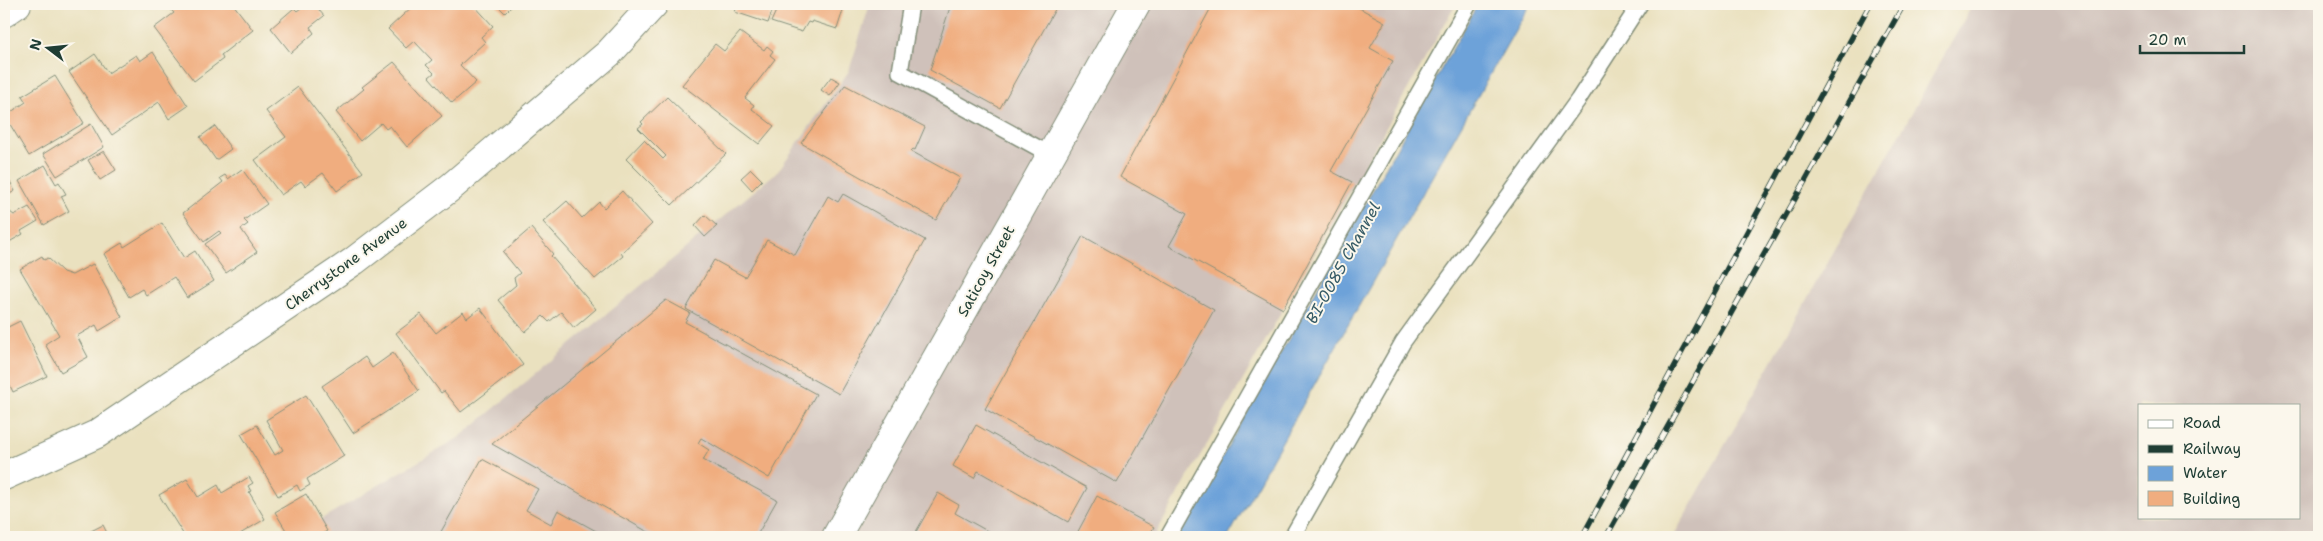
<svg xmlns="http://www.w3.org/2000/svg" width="2323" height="541" font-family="'Shantell Sans',sans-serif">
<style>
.industrial{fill:#cfc1ba;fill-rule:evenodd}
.water{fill:#6da2d9;stroke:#467086}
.building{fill:#f0ad7f}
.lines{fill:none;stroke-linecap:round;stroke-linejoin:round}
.lane-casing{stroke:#848f7a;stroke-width:18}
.street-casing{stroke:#848f7a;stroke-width:30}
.lane{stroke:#fff;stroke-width:15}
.street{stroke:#fff;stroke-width:28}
.rail-casing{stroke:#1f3d34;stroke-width:5.5}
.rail{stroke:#fbf7ec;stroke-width:4;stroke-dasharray:11;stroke-linecap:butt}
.labels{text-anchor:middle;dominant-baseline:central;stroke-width:4;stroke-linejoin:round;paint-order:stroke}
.street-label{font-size:15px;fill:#1f3d34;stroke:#fbf7ec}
.water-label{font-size:16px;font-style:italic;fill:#365b66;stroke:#fbf7ec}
</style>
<rect width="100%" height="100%" fill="#fbf7ec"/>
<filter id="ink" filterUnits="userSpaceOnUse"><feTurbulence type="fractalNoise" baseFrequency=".02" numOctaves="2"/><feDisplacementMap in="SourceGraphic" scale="10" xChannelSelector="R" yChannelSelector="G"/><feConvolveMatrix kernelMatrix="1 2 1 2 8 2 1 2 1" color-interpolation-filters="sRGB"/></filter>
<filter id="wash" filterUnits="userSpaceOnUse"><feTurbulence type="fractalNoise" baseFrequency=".0096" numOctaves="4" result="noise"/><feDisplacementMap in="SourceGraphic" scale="20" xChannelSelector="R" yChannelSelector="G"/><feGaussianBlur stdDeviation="1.12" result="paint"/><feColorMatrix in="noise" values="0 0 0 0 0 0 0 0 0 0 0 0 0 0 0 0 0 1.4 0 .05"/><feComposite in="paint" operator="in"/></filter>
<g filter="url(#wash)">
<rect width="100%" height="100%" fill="#eae1bf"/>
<path class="industrial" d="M 870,4 L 1456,4 L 1154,537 L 291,537 L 460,437 L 778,171 L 849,71 Z
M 1973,4 L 2319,4 L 2319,537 L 1673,537 ZM 2139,405 L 2299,405 L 2299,517 L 2139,517 Z"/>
<path class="water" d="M 1478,4 L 1530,4 L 1228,537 L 1177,537 Z"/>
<g id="blocks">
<path class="building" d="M 166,4 L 233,4 L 253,30 L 221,55 L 223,59 L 194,81 L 154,28 L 174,13 Z
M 306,4 L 314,4 L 324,16 L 310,27 L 314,33 L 291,53 L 271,28 L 294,8 L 297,11 Z
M 415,4 L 473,4 L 493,26 L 481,37 L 485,42 L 460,65 L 476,82 L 452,103 L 429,77 L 434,73 L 426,65 L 432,60 L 414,41 L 406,48 L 388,29 Z
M 496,4 L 514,4 L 505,13 Z
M 738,4 L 845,4 L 837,29 L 812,21 L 811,23 L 808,22 L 802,32 L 771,22 L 776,11 L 773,9 L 768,23 L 735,12 Z
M 951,4 L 1058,4 L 1000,108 L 930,70 Z
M 1213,4 L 1352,4 L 1385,22 L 1370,48 L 1393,61 L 1331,171 L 1352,182 L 1283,309 L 1169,246 L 1187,214 L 1120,177 Z
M 740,32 L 764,50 L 767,46 L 773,51 L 770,55 L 775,59 L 745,98 L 754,105 L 752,109 L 774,126 L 759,144 L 682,85 L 715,44 L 724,51 Z
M 153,52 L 188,106 L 169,119 L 159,102 L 112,135 L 69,72 L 95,54 L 108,73 L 136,55 L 140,61 Z
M 394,62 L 442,116 L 407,147 L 390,126 L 386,129 L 381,123 L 360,141 L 336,112 L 364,89 L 362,87 Z
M 55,76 L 84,123 L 29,156 L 5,116 L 26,102 L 22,96 Z
M 831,77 L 840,82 L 830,96 L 821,90 Z
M 845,85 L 925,127 L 915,150 L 913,149 L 911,151 L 960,178 L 936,220 L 801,143 Z
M 298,87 L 363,172 L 337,191 L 323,173 L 305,186 L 301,181 L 281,195 L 255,160 L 286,137 L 266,111 Z
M 667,97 L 726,154 L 672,205 L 626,159 L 644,140 L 663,159 L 666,156 L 638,128 L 643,124 L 641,122 Z
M 91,124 L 104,147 L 57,176 L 43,154 Z
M 215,126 L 231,149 L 216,160 L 200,137 Z
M 104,151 L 116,170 L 100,180 L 88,160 Z
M 45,165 L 56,184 L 59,182 L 66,194 L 61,196 L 69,211 L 44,225 L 19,181 Z
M 242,169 L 267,204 L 244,220 L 248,224 L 241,229 L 257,252 L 226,273 L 205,244 L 221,233 L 219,231 L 204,242 L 183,213 L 223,182 L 220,178 L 225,175 L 228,179 Z
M 751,169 L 762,180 L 752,190 L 741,178 Z
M 4,170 L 15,191 L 4,197 Z
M 622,191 L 652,224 L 621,253 L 623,256 L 595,279 L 543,222 L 567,201 L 582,218 L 599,202 L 604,208 Z
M 843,194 L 925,240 L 839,394 L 686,309 L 714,260 L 745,277 L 767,240 L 795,255 L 828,196 L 838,202 Z
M 29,207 L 38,221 L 21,231 L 23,234 L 4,245 L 4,215 L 10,212 L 14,215 Z
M 705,215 L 717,226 L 705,237 L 695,226 Z
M 162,223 L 184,258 L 195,251 L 214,281 L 187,298 L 174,277 L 146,295 L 142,289 L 129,297 L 104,254 L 122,243 L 124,247 Z
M 531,228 L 553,254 L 551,256 L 596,309 L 574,328 L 561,312 L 549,322 L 543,316 L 525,332 L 498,300 L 516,285 L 514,278 L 520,273 L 503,252 Z
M 1083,236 L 1214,310 L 1117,483 L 985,409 Z
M 42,256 L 44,260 L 48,258 L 63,272 L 72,275 L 93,264 L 122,317 L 99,331 L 96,325 L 77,336 L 88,357 L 61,372 L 45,344 L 59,335 L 20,269 Z
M 666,300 L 690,313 L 685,322 L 816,394 L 769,478 L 701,438 L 698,443 L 709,450 L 703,460 L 777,500 L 756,537 L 657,537 L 492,444 Z
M 480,308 L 523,365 L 461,412 L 444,391 L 441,393 L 396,333 L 421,314 L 436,333 L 463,312 L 467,318 Z
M 20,321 L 47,376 L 13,392 L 4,373 L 4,329 Z
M 393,353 L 419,391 L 353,433 L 322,386 L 365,357 L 372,368 Z
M 306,395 L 344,456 L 307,479 L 310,485 L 300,491 L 297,485 L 278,496 L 241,434 L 257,425 L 275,455 L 283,450 L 266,420 Z
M 976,425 L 1087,488 L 1068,522 L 978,471 L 974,478 L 953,466 Z
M 482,459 L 538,489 L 526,510 L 551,524 L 558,510 L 607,537 L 438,537 Z
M 249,477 L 253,483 L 248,486 L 251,491 L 249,492 L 265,519 L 240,534 L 242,537 L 185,537 L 159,495 L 187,479 L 198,497 L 218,485 L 222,493 Z
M 938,493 L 959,505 L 955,513 L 998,537 L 913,537 Z
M 306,494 L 327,531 L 317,537 L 290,537 L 275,512 Z
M 1097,496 L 1154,527 L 1148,537 L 1075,537 Z
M 103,525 L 109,537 L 79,537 Z"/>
</g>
</g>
<g filter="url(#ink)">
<use href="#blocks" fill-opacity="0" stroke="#848f7a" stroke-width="1"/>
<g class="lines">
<g class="lane-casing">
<path id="lane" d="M 911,4 L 900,72 L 1051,155
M 1168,537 L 1469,4
M 1292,537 L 1403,342 L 1578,100 L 1640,4"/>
</g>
<g class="street-casing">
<path id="street" d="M 4,13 L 17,4
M 4,476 L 97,434 L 354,261 L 451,187 L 609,53 L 654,4
M 836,537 L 1136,4"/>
</g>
<use href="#lane" class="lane"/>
<use href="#street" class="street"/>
<g class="rail-casing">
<path id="rail" d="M 1582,537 L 1870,4
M 1606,537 L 1904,4"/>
</g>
<use href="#rail" class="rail"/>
</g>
</g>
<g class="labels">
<g class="street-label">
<text transform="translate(346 264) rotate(-36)">Cherrystone Avenue</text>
<text transform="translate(986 271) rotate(-61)">Saticoy Street</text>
</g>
<g class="water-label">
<text transform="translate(1343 263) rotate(-61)">BI-0085 Channel</text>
</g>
</g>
<rect width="2323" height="541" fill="none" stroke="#fbf7ec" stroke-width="20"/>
<rect x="2138" y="404" width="162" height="115" fill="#fbf7ec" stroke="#a3ada2"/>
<rect x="2148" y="420" width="25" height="8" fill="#ffffff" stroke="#a3ada2"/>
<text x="2183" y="428" font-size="15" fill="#1f3d34">Road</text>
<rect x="2148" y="445" width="25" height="8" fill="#1f3d34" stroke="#a3ada2"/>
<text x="2183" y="454" font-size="15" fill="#1f3d34">Railway</text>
<rect x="2148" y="466" width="25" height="15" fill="#6da2d9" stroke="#a3ada2"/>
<text x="2183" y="478" font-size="15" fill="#1f3d34">Water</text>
<rect x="2148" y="491" width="25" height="15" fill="#f0ad7f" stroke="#a3ada2"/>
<text x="2183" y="504" font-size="15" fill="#1f3d34">Building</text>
<g transform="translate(48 48) rotate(286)" stroke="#fbf7ec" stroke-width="4" paint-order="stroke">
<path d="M0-4L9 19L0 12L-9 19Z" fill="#1f3d34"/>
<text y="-8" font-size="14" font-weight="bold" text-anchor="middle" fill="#1f3d34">N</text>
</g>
<path d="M2140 45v8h104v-8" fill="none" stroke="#1f3d34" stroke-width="2.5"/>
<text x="2148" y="45" font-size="15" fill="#1f3d34" stroke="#fbf7ec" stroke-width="4" paint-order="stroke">20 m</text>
</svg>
